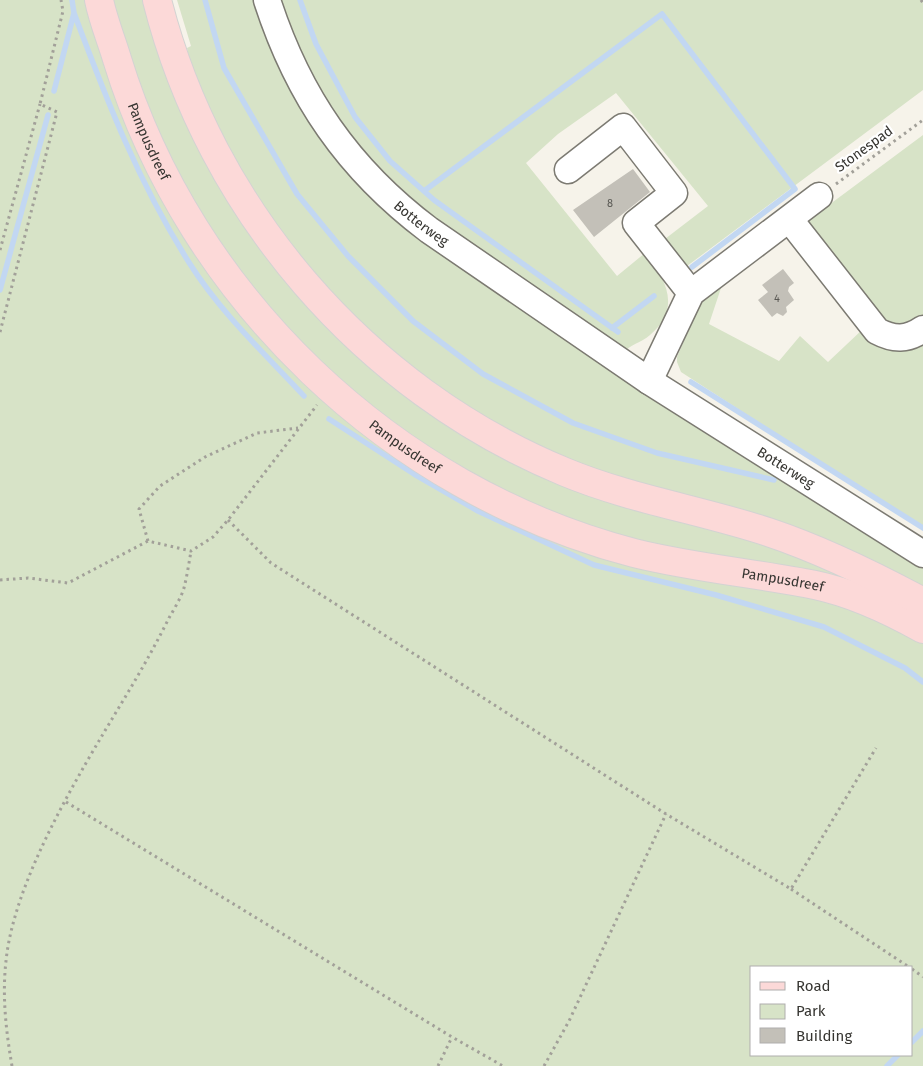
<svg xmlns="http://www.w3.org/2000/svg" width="923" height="1066" font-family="'Fira Sans',sans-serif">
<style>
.green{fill:#d7e3c7;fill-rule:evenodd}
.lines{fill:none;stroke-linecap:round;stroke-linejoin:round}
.stream{stroke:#c2d7f2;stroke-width:5.5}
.building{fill:#c3c0b8}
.minor-casing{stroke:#7c7a72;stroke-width:29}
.major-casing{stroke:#d3d3d2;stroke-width:30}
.path{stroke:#a2a099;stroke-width:3;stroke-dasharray:2.5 4;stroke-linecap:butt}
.minor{stroke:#fff;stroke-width:26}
.major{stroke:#fcd9d8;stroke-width:28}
.labels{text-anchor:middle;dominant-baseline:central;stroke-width:4.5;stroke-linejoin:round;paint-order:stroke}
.number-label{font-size:11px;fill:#595853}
.street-label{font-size:14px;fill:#363531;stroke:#fff}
</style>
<rect width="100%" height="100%" fill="#f6f3ea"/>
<path class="green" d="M 0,0 L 92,0 L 229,291 L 460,490 L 811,590 L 923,641 L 923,1066 L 0,1066 ZM 752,967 L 912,967 L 912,1055 L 752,1055 Z
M 106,0 L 150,0 L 220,175 L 429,404 L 913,603 L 579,528 L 430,456 L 271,320 L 171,176 Z
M 177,0 L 262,0 L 342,153 L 923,564 L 923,596 L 550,459 L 397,363 L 286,250 L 198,101 L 187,48 L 191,46 Z
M 277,0 L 923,0 L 923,90 L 679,272 L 661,242 L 708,206 L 616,93 L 558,134 L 526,163 L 617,276 L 645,253 C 666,279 682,308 650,335 C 641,343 630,344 622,354 L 403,195 L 366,160 L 316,88 Z
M 923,135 L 923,318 L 903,329 L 878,326 L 806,222 Z
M 722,285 L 709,324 L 779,361 L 800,336 L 828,362 L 863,329 L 923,331 L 923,529 L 681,372 L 677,362 L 677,357 L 692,322 L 692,307 Z"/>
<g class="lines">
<path class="stream" d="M 72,0 L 74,13 C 107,101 139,184 190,264 C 221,313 265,354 304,396
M 205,0 L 224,68 L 297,194 L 348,256 L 413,321 L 483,374 L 573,423 L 657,453 L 774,480
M 300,0 L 316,44 L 355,117 L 390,161 L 434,200 L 618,332
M 54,91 L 74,13
M 424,191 L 662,14 L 795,189 L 692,267
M 0,290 L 48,115
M 612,328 L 654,296
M 691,382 L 923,528
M 329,419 L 414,474 L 478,511 L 594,565 L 716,595 L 824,627 L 905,668 L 923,682
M 912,1042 L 923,1031
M 887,1066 L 898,1055"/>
</g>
<path class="building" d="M 633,169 L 650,192 L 594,237 L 573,210 Z
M 783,269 L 794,283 L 789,287 L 788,291 L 794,300 L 786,307 L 787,312 L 783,316 L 777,313 L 772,317 L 758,300 L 768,292 L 762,285 Z"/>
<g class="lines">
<g class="minor-casing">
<g id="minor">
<path id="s1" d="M 267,0 C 298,96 348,169 429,230 L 649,381 L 691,293 L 819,196"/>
<path d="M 568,170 L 623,127 L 674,193 L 636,223 L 691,293"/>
<path d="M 790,220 L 877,331 C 894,340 907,340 923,329"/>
<path id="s2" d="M 649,381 L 923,554"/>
</g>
</g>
<g class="major-casing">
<g id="major">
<path id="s3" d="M 99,0 C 103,20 111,39 117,59 C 190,298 392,490 634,553 C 694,568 755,573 815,585 C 853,593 889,610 923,629"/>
<path d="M 157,0 C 210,210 364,389 565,472 C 630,499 701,510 768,532 C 822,550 873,575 923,602"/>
</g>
</g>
<path class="path" d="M 921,0 L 923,3
M 836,184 L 923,120
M 0,250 L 40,104
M 0,332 L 57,112 L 40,104 L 63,11 L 61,0
M 228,520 L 271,563 L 666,814 L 791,889 L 876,748
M 148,541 L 139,509 L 160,486 L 205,457 L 257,433 L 298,428
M 0,580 L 28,578 L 68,583 L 148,541 L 191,551 L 213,537 L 228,520 L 317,405
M 66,802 L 452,1037 L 503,1066
M 791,889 L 909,967
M 912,969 L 923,977
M 12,1066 C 6,1031 2,996 6,961 C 14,880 79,774 121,704 C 138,676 154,648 169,618 C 174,609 181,598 184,588 C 187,576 189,563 191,551
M 438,1066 L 452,1037
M 544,1066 L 569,1021 L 666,814"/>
<use href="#minor" class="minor"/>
<use href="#major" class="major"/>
</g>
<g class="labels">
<g class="number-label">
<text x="610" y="203">8</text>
<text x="777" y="298">4</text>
</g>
<g class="street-label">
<text stroke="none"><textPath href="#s3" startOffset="150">Pampusdreef</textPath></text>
<text transform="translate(864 149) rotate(-36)">Stonespad</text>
<text stroke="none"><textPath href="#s1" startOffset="276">Botterweg</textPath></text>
<text stroke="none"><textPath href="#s3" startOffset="554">Pampusdreef</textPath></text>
<text stroke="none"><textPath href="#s2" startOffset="162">Botterweg</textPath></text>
<text stroke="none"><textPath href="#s3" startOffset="959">Pampusdreef</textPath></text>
</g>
</g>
<rect x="750" y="966" width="162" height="90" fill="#ffffff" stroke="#afaead"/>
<rect x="760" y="982" width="25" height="8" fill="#fcd9d8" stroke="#afaead"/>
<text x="796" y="991" font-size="15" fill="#363531">Road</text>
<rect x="760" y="1004" width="25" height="15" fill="#d7e3c7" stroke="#afaead"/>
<text x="796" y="1016" font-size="15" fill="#363531">Park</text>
<rect x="760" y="1028" width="25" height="15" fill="#c3c0b8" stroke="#afaead"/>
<text x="796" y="1041" font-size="15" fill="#363531">Building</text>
</svg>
